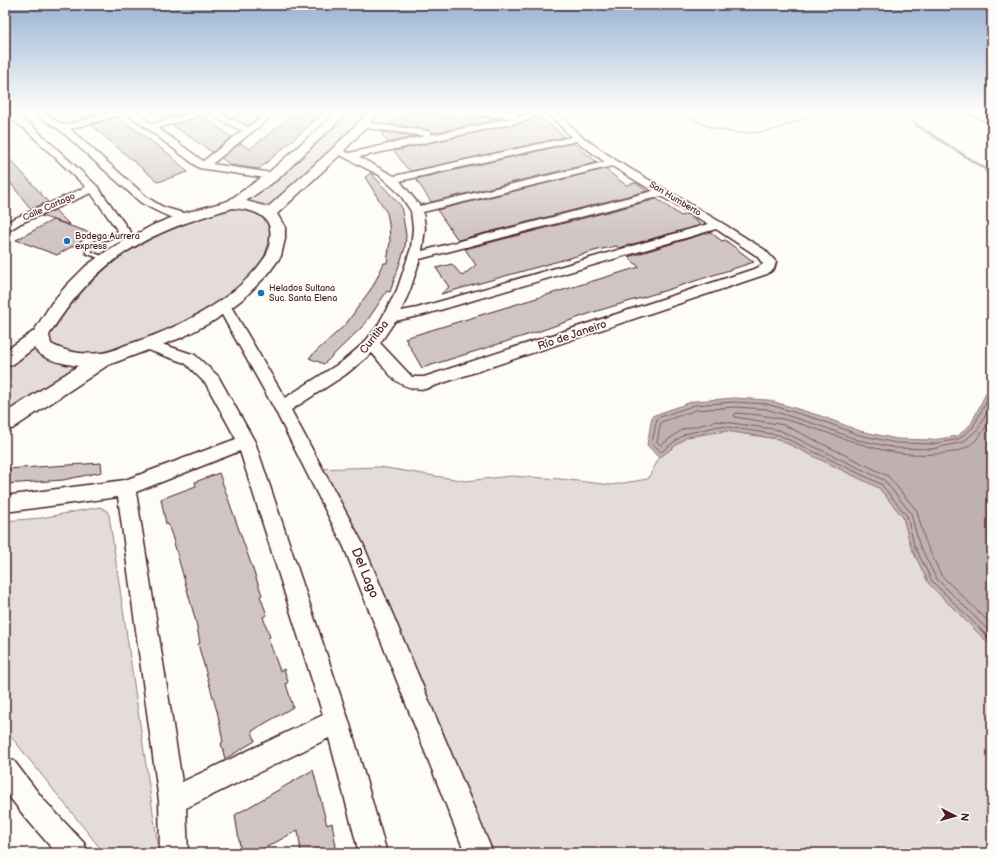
<svg xmlns="http://www.w3.org/2000/svg" width="997" height="858" font-family="'Balsamiq Sans',sans-serif">
<style>
.green{fill:#e3dcda;stroke:#967e82}
.water{fill:#c0b1b1;stroke:#91777b}
.lines{fill:none;stroke-linecap:round;stroke-linejoin:round}
.shore-far1{stroke:#795961;stroke-width:1}
.shore{stroke:#795961;stroke-width:1.5}
.stream{fill:#91777b;fill-rule:evenodd}
.building{fill:#d0c5c4;stroke:#4a1f2b}
.service-casing{stroke:#4a1f2b;stroke-width:3}
.minor-casing{stroke:#4a1f2b;stroke-width:3}
.tertiary-casing{stroke:#4a1f2b;stroke-width:3}
.service{fill:#fdfcf7;fill-rule:evenodd}
.minor{fill:#fdfcf7;fill-rule:evenodd}
.tertiary{fill:#fdfcf7;fill-rule:evenodd}
.poi-dot{fill:#1f6fb2;stroke:#fdfcf7;stroke-width:1.5}
.labels{text-anchor:middle;dominant-baseline:central;stroke-width:3.5;stroke-linejoin:round;paint-order:stroke}
.far-street-label{font-size:9px;fill:#4a1f2b;stroke:#fdfcf7}
.far-poi-label{font-size:9px;fill:#4a1f2b;stroke:#fdfcf7;text-anchor:start}
.street-label{font-size:11px;fill:#4a1f2b;stroke:#fdfcf7}
.near-street-label{font-size:13px;fill:#4a1f2b;stroke:#fdfcf7}
</style>
<rect width="100%" height="100%" fill="#fdfcf7"/>
<filter id="ink" filterUnits="userSpaceOnUse"><feTurbulence type="fractalNoise" baseFrequency=".025" numOctaves="2"/><feDisplacementMap in="SourceGraphic" scale="8" xChannelSelector="R" yChannelSelector="G"/><feConvolveMatrix kernelMatrix="1 2 1 2 8 2 1 2 1" color-interpolation-filters="sRGB"/></filter>
<g filter="url(#ink)">
<path class="green" d="M 221,112 L 271,112 L 252,127 L 248,128 Z
M 343,112 L 375,112 L 270,213 L 272,259 L 224,306 L 125,352 L 5,423 L 5,360 L 57,308 L 131,241 L 233,204 L 299,153 Z
M 726,431 L 778,439 L 879,488 L 903,517 L 911,547 L 929,584 L 992,647 L 992,853 L 479,853 L 314,469 L 380,467 L 466,481 L 511,476 L 560,479 L 611,485 L 648,479 L 659,458 L 687,437 Z
M 100,507 L 107,511 L 109,515 L 159,853 L 104,853 L 5,729 L 5,521 L 41,518 Z"/>
<path class="water" d="M 992,381 L 992,647 L 929,584 L 911,547 L 903,517 L 879,488 L 778,439 L 720,430 L 687,437 L 659,458 L 647,445 L 652,416 L 694,401 L 735,398 L 768,400 L 821,416 L 860,431 L 897,439 L 932,440 L 958,436 L 971,424 Z"/>
<g class="lines">
<path class="shore-far1" d="M 992,403 L 978,429 L 963,442 L 932,449 L 896,448 L 858,440 L 818,425 L 766,409 L 735,407 L 696,410 L 661,422 L 657,442 L 661,445 L 683,429 L 718,421 L 779,430 L 884,480 L 911,513 L 919,544 L 936,578 L 992,634
M 992,416 C 985,428 978,442 965,448 C 956,453 945,453 935,454 C 880,458 839,434 787,420 C 770,416 754,414 736,413 L 734,415 L 735,417 L 784,425 L 888,476 L 917,511 L 925,541 L 941,575 L 992,625
M 985,634 L 932,581 L 914,545 L 907,516 L 881,484 L 779,435 L 727,427 L 719,426 L 685,434 L 661,452 L 652,443 L 657,418 L 695,405 L 734,402 L 767,404 L 820,420 L 859,435 L 896,443 L 933,444 L 959,439 L 973,427 L 992,391"/>
<path class="shore" d="M 984,633 L 992,641"/>
<path class="stream" d="M 680,112 L 682,112 C 687,115 693,119 698,121 C 724,133 753,136 780,127 C 791,123 801,118 811,112 L 813,112 C 776,141 717,141 680,112 Z
M 900,112 C 908,112 914,119 919,125 L 985,167 L 992,177 L 992,180 L 991,180 L 983,169 L 917,127 L 910,118 Z"/>
</g>
<path class="building" d="M 95,112 L 110,112 L 83,118 L 81,116 Z
M 152,112 L 190,112 L 163,119 Z
M 296,112 L 325,112 L 259,169 L 231,165 L 221,158 L 241,143 L 250,149 Z
M 401,112 L 425,112 L 423,113 L 503,119 L 433,133 L 428,130 L 389,124 Z
M 517,112 L 534,112 L 565,137 L 411,171 L 406,167 L 394,151 L 529,121 L 535,118 L 529,113 L 518,115 Z
M 202,116 L 232,137 L 212,152 L 172,125 Z
M 118,117 L 170,155 L 188,172 L 158,182 L 91,125 Z
M 383,132 L 417,136 L 388,143 L 381,133 Z
M 573,143 L 597,162 L 431,202 L 416,179 Z
M 5,154 L 28,179 L 48,202 L 31,209 L 27,204 L 5,176 Z
M 605,169 L 626,185 L 636,183 L 647,191 L 458,240 L 437,210 Z
M 371,173 L 401,206 L 406,235 L 405,248 L 390,292 L 387,291 L 365,324 L 324,364 L 309,358 L 346,324 L 373,286 L 384,263 L 387,263 L 390,241 L 389,223 L 387,213 L 365,177 Z
M 657,199 L 681,216 L 687,214 L 701,225 L 619,248 L 616,246 L 598,250 L 441,294 L 449,287 L 436,268 L 452,264 L 462,276 L 476,265 L 465,249 Z
M 55,210 L 70,225 L 41,216 Z
M 53,220 L 94,234 L 57,255 L 16,240 Z
M 710,232 L 722,241 L 725,240 L 754,262 L 667,290 L 594,312 L 540,331 L 422,368 L 405,338 L 639,267 L 628,257 Z
M 101,463 L 102,472 L 63,480 L 5,484 L 5,469 Z
M 219,473 L 262,595 L 260,596 L 267,615 L 263,617 L 270,637 L 268,638 L 280,671 L 284,669 L 288,682 L 286,684 L 293,707 L 252,731 L 255,741 L 225,759 L 221,743 L 223,742 L 218,715 L 198,644 L 200,643 L 196,622 L 173,539 L 168,524 L 166,524 L 161,499 L 196,486 L 195,482 Z
M 313,770 L 327,825 L 332,823 L 337,853 L 301,853 L 298,830 L 256,853 L 241,853 L 235,815 Z"/>
<g class="lines">
<g class="service-casing">
<path id="service" d="M 122,231 L 127,232 L 100,242 L 91,250 L 92,252 L 107,258 L 107,260 L 103,260 L 86,253 L 86,249 L 96,240 Z"/>
</g>
<g class="minor-casing">
<path id="minor" d="M 5,112 L 12,112 L 31,125 L 97,186 L 137,241 L 135,244 L 127,244 L 91,193 L 21,223 L 5,233 L 5,224 L 13,219 L 86,187 L 25,129 L 5,115 Z
M 32,112 L 42,112 L 64,125 L 114,112 L 136,112 L 152,124 L 194,112 L 206,112 L 205,114 L 158,128 L 203,161 L 242,131 L 209,114 L 208,112 L 218,112 L 248,127 L 268,112 L 277,112 L 212,164 L 273,173 L 278,176 L 273,179 L 199,168 L 127,113 L 70,129 L 148,198 L 163,207 L 190,215 L 192,217 L 190,219 C 177,223 152,209 140,202 L 60,130 Z
M 474,112 L 514,112 L 517,113 L 517,117 L 529,114 L 534,117 L 529,120 L 359,157 L 394,176 L 571,137 L 547,112 L 556,112 L 581,136 L 617,161 L 722,223 L 765,250 L 776,262 L 774,269 L 767,274 L 425,389 C 395,389 390,374 372,353 L 345,375 L 291,410 L 363,544 L 493,853 L 465,853 L 344,547 L 274,408 L 217,306 L 219,303 L 229,303 L 285,398 L 343,361 L 364,343 L 377,327 L 397,290 L 411,248 L 413,228 L 411,211 L 399,193 L 379,175 L 332,151 L 337,148 L 349,153 L 425,136 L 360,127 L 358,125 L 363,122 L 428,131 L 431,132 L 432,135 L 513,118 L 478,115 ZM 576,141 L 605,162 L 420,206 L 400,181 ZM 612,166 L 653,191 L 422,251 L 425,228 L 423,212 ZM 661,196 L 708,224 L 417,308 L 401,311 L 410,290 L 420,259 ZM 716,229 L 757,256 L 763,264 L 757,268 L 424,377 L 412,377 L 380,343 L 395,321 L 423,315 Z
M 965,112 L 976,112 L 992,118 L 992,124 Z
M 150,340 L 195,355 L 218,376 L 255,442 L 349,721 L 387,853 L 359,853 L 329,738 L 186,808 L 188,853 L 160,853 L 159,801 L 118,497 L 5,512 L 5,496 L 125,480 L 236,439 L 206,384 L 185,363 L 145,349 L 143,345 L 145,341 ZM 240,451 L 323,715 L 182,782 L 136,492 Z
M 5,757 L 14,761 L 43,799 L 84,843 L 88,853 L 56,853 L 25,817 L 5,791 Z"/>
</g>
<g class="tertiary-casing">
<path id="tertiary" d="M 337,112 L 348,112 L 278,179 L 246,201 L 268,207 L 333,148 L 369,112 L 380,112 L 341,154 L 277,214 L 285,227 L 285,239 L 281,256 L 268,274 L 244,298 L 215,320 L 183,337 L 108,365 L 12,429 L 5,431 L 5,413 L 78,366 C 66,364 41,360 34,348 L 12,365 L 5,366 L 5,351 L 34,331 L 51,304 L 66,286 L 86,266 L 108,250 L 153,225 L 181,214 L 228,201 L 268,173 ZM 233,208 C 254,210 274,215 270,240 C 269,247 268,254 263,260 C 235,301 173,331 126,345 C 118,348 109,353 100,353 C 83,355 66,352 51,344 L 49,335 C 97,257 148,232 233,208 Z"/>
</g>
<use href="#service" class="service"/>
<use href="#minor" class="minor"/>
<use href="#tertiary" class="tertiary"/>
</g>
</g>
<linearGradient id="sky" x2="0" y2="1"><stop stop-color="#98b3d2"/><stop offset="0.48" stop-color="#fefefb"/><stop offset="1" stop-color="#fefefb" stop-opacity="0"/></linearGradient>
<rect width="997" height="232" fill="url(#sky)"/>
<g class="poi-dot">
<circle cx="67" cy="241" r="4"/>
<circle cx="261" cy="293" r="4"/>
</g>
<g class="labels">
<g class="far-street-label">
<text transform="translate(675 199) rotate(31)">San Humberto</text>
<text transform="translate(49 207) rotate(-24)">Calle Cartago</text>
</g>
<g class="far-poi-label">
<text x="75" y="236">Bodega Aurrera<tspan x="75" dy="10">express</tspan></text>
<text x="269" y="288">Helados Sultana<tspan x="269" dy="10">Suc. Santa Elena</tspan></text>
</g>
<g class="street-label">
<text transform="translate(572 335) rotate(-19)">Río de Janeiro</text>
<text transform="translate(374 337) rotate(-52)">Curitiba</text>
</g>
<g class="near-street-label">
<text transform="translate(365 573) rotate(68)">Del Lago</text>
</g>
</g>
<rect width="997" height="858" fill="none" stroke="#fdfcf7" stroke-width="20"/>
<rect x="10" y="10" width="977" height="838" fill="none" stroke="#4a1f2b" stroke-width="1.5" filter="url(#ink)"/>
<g transform="translate(955 816) rotate(96)" stroke="#fdfcf7" stroke-width="3" paint-order="stroke">
<path d="M0-3L7 15L0 10L-7 15Z" fill="#4a1f2b"/>
<text y="-6" font-size="11" font-weight="bold" text-anchor="middle" fill="#4a1f2b">N</text>
</g>
</svg>
